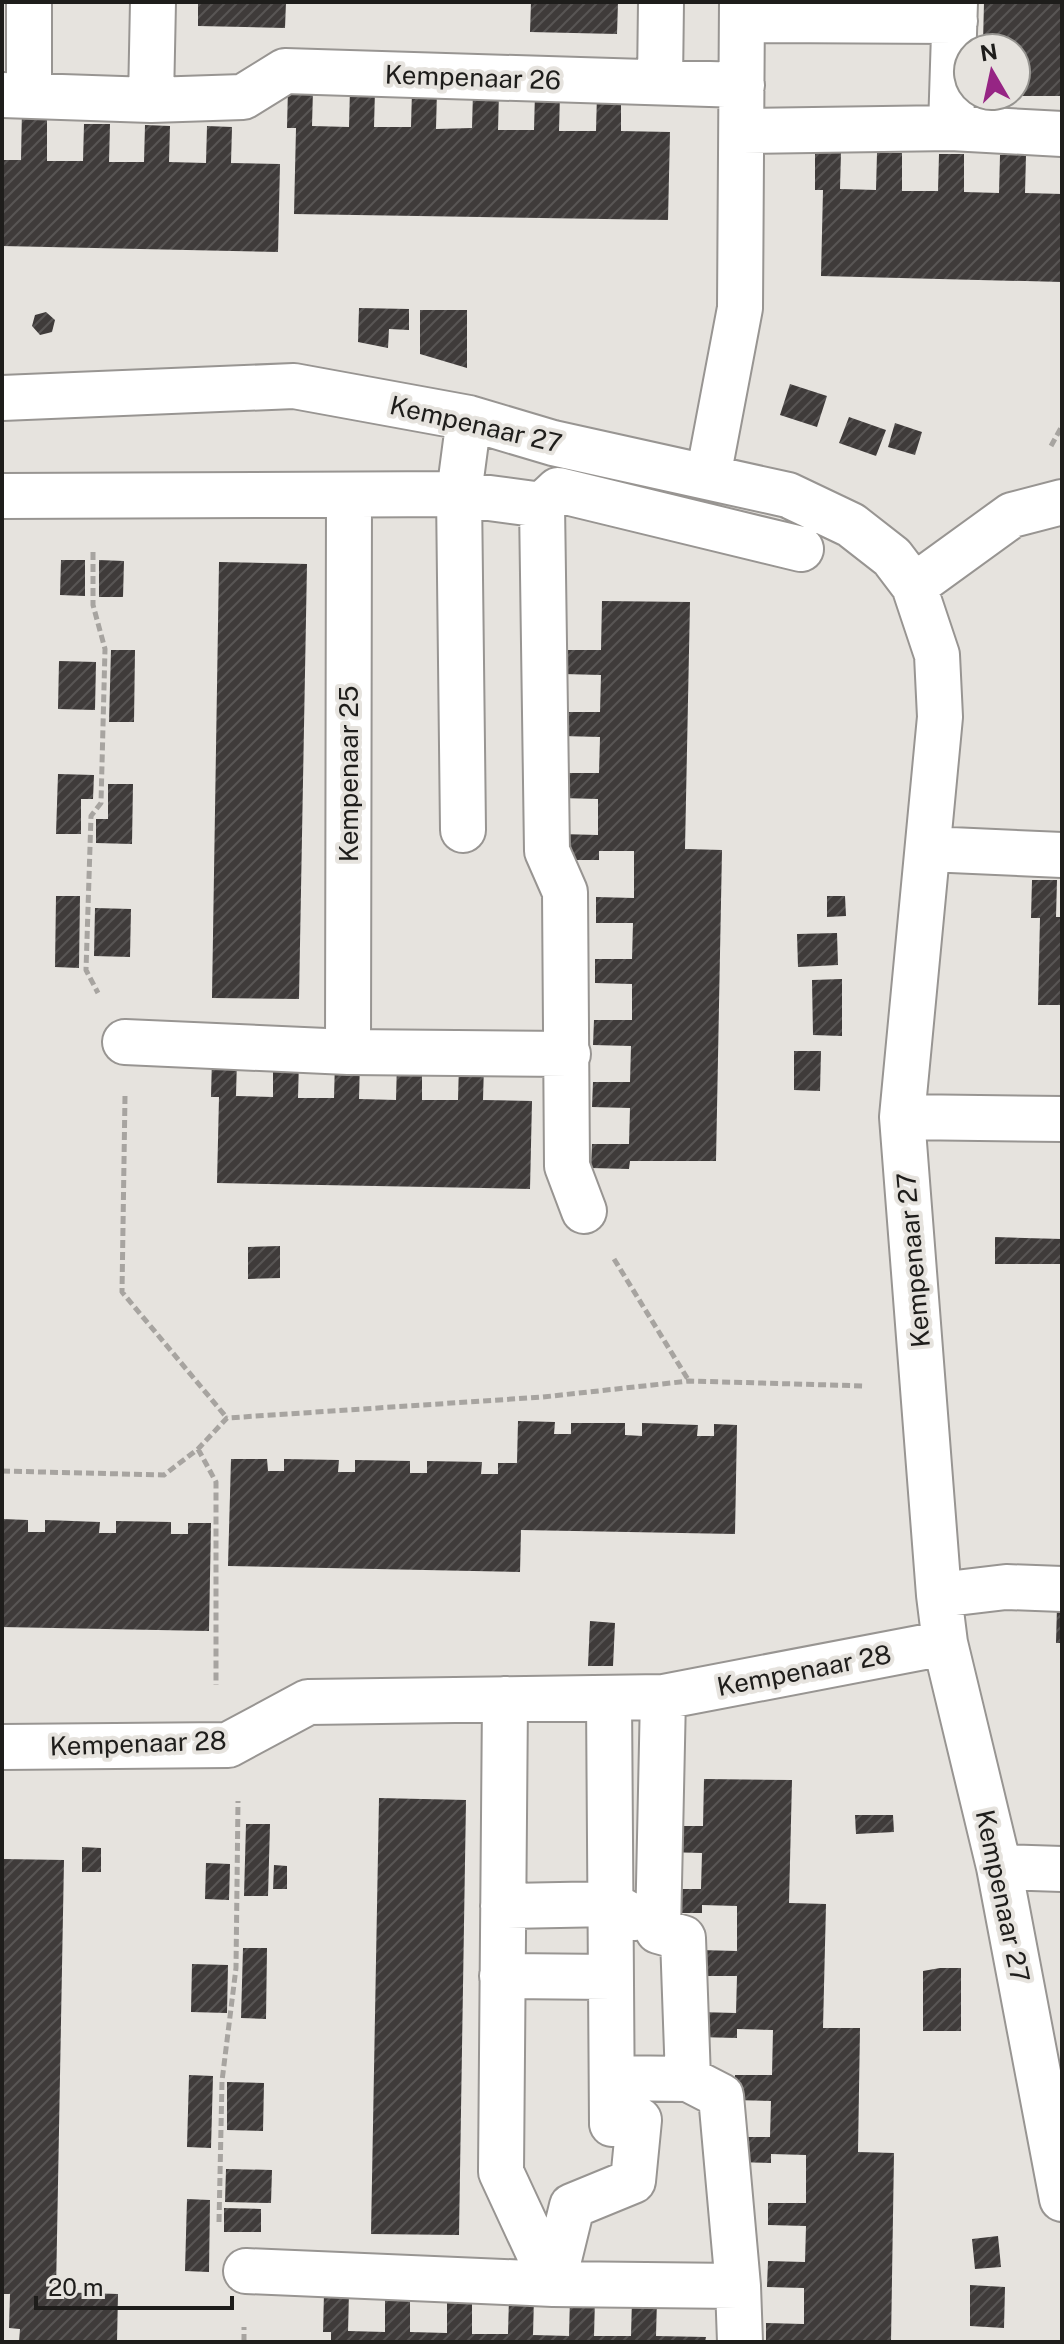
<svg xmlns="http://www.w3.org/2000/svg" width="1064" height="2344" font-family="'Public Sans',sans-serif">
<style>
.building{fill:url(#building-hatch)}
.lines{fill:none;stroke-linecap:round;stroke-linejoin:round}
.minor-casing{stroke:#989592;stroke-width:48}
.path{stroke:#a7a4a0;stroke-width:5;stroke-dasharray:8 4;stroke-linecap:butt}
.minor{stroke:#fff;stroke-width:44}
.labels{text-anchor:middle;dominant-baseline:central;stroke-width:8;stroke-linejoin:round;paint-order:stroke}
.street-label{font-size:26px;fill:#1e1d1b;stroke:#e6e3de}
</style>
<defs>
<pattern id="building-hatch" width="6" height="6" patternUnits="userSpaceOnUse" patternTransform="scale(2)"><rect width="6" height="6" fill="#3f3b3a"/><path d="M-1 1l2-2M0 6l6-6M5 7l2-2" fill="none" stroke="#585554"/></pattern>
</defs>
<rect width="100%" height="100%" fill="#e6e3de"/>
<path class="building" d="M 198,2 L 286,2 L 285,28 L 198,26 Z
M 531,2 L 618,2 L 617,34 L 530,32 Z
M 984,2 L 1062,2 L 1062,96 L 1016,96 L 1016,48 L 994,48 L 994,44 L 983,43 Z
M 288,88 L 313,89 L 312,126 L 349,127 L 350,89 L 375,90 L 374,127 L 411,127 L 412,91 L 437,91 L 436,129 L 472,128 L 473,92 L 499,92 L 498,130 L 534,130 L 535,93 L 560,94 L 559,131 L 596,131 L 597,94 L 621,95 L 621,131 L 670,132 L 668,220 L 294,214 L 296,128 L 287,128 Z
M 22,109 L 47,110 L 47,161 L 83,161 L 84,124 L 110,124 L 109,162 L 144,162 L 145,125 L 170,126 L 169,162 L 206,163 L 207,126 L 232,127 L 231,163 L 280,164 L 278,252 L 2,246 L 2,160 L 21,160 Z
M 815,151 L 841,152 L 840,189 L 876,190 L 877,153 L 902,153 L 902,191 L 938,191 L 939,154 L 964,154 L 964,192 L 999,193 L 1000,155 L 1026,155 L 1025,193 L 1062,194 L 1062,282 L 821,276 L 823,190 L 815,190 Z
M 359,308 L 409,309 L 409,330 L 389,329 L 388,348 L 358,342 Z
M 420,310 L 467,310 L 467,368 L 420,354 Z
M 46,312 L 55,320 L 52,332 L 40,335 L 32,326 L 35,315 Z
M 790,384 L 827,396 L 817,427 L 780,415 Z
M 849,417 L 886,430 L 876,456 L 839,443 Z
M 895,423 L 922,432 L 915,455 L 888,447 Z
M 61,560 L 85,560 L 85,596 L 60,595 Z
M 99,560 L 124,561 L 123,597 L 99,597 Z
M 219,562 L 307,564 L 299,999 L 212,998 Z
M 602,601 L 690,602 L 685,849 L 722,850 L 716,1161 L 630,1161 L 629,1169 L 591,1168 L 592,1144 L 629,1144 L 630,1108 L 592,1107 L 593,1082 L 630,1082 L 631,1046 L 593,1045 L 594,1020 L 632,1020 L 632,984 L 595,983 L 595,959 L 632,959 L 633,923 L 596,923 L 596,897 L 634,898 L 634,851 L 599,851 L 599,860 L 560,860 L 560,834 L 598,835 L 598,799 L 561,798 L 561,773 L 599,773 L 600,737 L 562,736 L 563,712 L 600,712 L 601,675 L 563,674 L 564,650 L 601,650 Z
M 111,650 L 135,650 L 134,722 L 109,722 Z
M 59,661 L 96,662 L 95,710 L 58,709 Z
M 58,774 L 94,775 L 93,799 L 81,799 L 81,834 L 56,834 Z
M 108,784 L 133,784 L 132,844 L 96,843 L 96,819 L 108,819 Z
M 1032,880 L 1057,880 L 1056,917 L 1062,917 L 1062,1005 L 1038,1005 L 1040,918 L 1031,918 Z
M 56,896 L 80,896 L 79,968 L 55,967 Z
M 827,896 L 845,896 L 846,916 L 827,917 Z
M 95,908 L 131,909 L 130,957 L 94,956 Z
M 837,933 L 838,965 L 798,967 L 797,934 Z
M 842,979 L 842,1036 L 813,1035 L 812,980 Z
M 794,1051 L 821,1051 L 820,1091 L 794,1090 Z
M 212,1058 L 237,1059 L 236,1096 L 273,1097 L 273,1060 L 299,1060 L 298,1098 L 334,1098 L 335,1061 L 360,1061 L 359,1099 L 396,1100 L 397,1062 L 422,1063 L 422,1100 L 458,1100 L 459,1063 L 484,1064 L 483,1100 L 532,1101 L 530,1189 L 217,1183 L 219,1097 L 211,1097 Z
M 995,1237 L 1062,1239 L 1062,1264 L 995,1264 Z
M 280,1246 L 280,1278 L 248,1279 L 248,1247 Z
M 518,1421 L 555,1422 L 554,1434 L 571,1434 L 571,1423 L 625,1423 L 625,1435 L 642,1436 L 642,1423 L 698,1425 L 697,1436 L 714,1436 L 714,1424 L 737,1425 L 735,1534 L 521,1530 L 520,1572 L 228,1566 L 231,1459 L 267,1459 L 268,1471 L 284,1471 L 284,1459 L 339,1460 L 338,1472 L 355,1472 L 355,1460 L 410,1461 L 410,1473 L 427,1473 L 427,1461 L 482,1462 L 481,1474 L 498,1474 L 498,1463 L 517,1463 Z
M 2,1519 L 28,1520 L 28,1532 L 45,1532 L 45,1520 L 100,1522 L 99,1533 L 116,1533 L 116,1521 L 171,1522 L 171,1534 L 188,1534 L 188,1523 L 211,1523 L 209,1631 L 2,1627 Z
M 1057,1606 L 1062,1606 L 1062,1643 L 1056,1643 Z
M 590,1621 L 615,1623 L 613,1666 L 588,1666 Z
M 704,1779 L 792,1780 L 789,1903 L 826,1904 L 823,2028 L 860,2028 L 858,2152 L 894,2153 L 891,2342 L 766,2342 L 766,2323 L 804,2324 L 804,2288 L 767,2287 L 768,2261 L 805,2262 L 806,2226 L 768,2225 L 768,2203 L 806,2203 L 806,2155 L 771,2154 L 771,2163 L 732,2162 L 733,2137 L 770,2137 L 771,2101 L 734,2100 L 735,2075 L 772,2075 L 773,2030 L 737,2029 L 737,2038 L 698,2037 L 698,2012 L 736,2013 L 737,1976 L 699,1976 L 699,1950 L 737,1951 L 737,1906 L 702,1905 L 702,1913 L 664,1913 L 664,1889 L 701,1889 L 702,1853 L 665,1852 L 665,1826 L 703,1826 Z
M 379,1798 L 466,1800 L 459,2235 L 371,2234 Z
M 855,1815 L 893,1815 L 894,1832 L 856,1834 Z
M 246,1824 L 270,1824 L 268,1896 L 244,1896 Z
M 82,1847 L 101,1848 L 101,1872 L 82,1872 Z
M 2,1859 L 64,1860 L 56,2292 L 118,2294 L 117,2342 L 19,2342 L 20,2329 L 9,2328 L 10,2294 L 2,2294 Z
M 206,1863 L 230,1864 L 229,1900 L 205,1899 Z
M 274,1865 L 287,1866 L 287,1889 L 273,1889 Z
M 243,1948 L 267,1948 L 266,2019 L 241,2018 Z
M 192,1964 L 228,1965 L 227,2013 L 191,2012 Z
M 940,1968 L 961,1968 L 961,2031 L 923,2031 L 923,1971 Z
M 189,2075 L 213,2076 L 211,2148 L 187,2147 Z
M 227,2082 L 264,2083 L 263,2131 L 227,2130 Z
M 226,2169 L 272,2170 L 271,2203 L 225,2202 Z
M 187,2199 L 210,2200 L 209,2272 L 185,2271 Z
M 224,2208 L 261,2209 L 261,2232 L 224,2232 Z
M 998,2236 L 1001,2267 L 975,2269 L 972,2239 Z
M 970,2285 L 1005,2287 L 1004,2328 L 970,2326 Z
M 324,2293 L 349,2293 L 348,2331 L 385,2332 L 385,2294 L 410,2295 L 410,2332 L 447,2333 L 447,2296 L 472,2296 L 472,2334 L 508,2334 L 509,2297 L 534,2297 L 533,2335 L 569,2336 L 570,2298 L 595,2299 L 594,2336 L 631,2336 L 632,2299 L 657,2300 L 656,2336 L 706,2337 L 705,2342 L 331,2342 L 331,2332 L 323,2332 Z"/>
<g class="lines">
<g class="minor-casing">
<path id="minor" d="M 29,2 L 29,95
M 742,20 L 955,21
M 660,82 L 661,2
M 2,95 L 151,100 L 243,97 L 285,71 L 742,85
M 151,100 L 153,2
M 951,128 L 955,2
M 743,131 L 951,128 L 1062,134
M 2,398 L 294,386 L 469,418 L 553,443 L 788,495 L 851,525 L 892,557 L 914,586 L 937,655 L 940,717 L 902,1117 L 939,1595 L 945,1643 L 999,1867 L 1062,2199
M 708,477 L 740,308 L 742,2
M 2,496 L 459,494 L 542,505 L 558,490 L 801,549
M 542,505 L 547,851 L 565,892 L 567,1166 L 584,1211
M 914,586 L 1012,515 L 1062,502
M 463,830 L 459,494 L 469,418
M 928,849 L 1062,855
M 125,1042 L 348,1052 L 568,1054
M 348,1052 L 349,495
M 902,1117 L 1062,1119
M 939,1595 L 1006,1587 L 1062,1589
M 663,1697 L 658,1931 L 683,1938 L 688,2079 L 721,2096 L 738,2286 L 740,2342
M 505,1699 L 501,2172 L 553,2284 L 572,2206 L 633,2181 L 639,2120 L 612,2124 L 609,1698
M 2,1747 L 228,1745 L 308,1702 L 663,1697 L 945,1643
M 999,1867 L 1062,1869
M 503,1906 L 611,1904 L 635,1918
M 502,1976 L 611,1977
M 612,2078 L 688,2079
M 246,2271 L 553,2284 L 738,2286"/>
</g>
<path class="path" d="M 1051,446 L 1062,426
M 93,552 L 93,605 L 105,649 L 101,803 L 91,816 L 86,970 L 98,993
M 125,1096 L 122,1292 L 227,1418
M 614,1259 L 689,1381
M 198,1449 L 216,1482 L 216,1685
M 2,1471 L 164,1475 L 198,1449 L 227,1418 L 543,1397 L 689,1381 L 866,1386
M 219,2222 L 222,2081 L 236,1968 L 238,1801
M 244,2342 L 244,2327"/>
<use href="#minor" class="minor"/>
</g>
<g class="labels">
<g class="street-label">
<text transform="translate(473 77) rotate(2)">Kempenaar 26</text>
<text transform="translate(476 424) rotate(13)">Kempenaar 27</text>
<text transform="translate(348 774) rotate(-90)">Kempenaar 25</text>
<text transform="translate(913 1260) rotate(-95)">Kempenaar 27</text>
<text transform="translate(804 1670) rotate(-11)">Kempenaar 28</text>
<text transform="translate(138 1743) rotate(-2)">Kempenaar 28</text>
<text transform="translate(1003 1896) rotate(78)">Kempenaar 27</text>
</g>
</g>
<rect width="1064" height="2344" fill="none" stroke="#1e1d1b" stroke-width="8"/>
<g transform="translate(992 72) rotate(351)"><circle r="38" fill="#e6e3de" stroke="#969490" stroke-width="2"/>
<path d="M0-6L14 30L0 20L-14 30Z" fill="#962584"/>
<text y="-12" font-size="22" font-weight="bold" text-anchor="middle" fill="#1e1d1b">N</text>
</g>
<path d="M36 2296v12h196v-12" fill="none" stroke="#1e1d1b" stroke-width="4"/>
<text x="48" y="2296" font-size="24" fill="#1e1d1b" stroke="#e6e3de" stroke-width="6" paint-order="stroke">20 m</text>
</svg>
